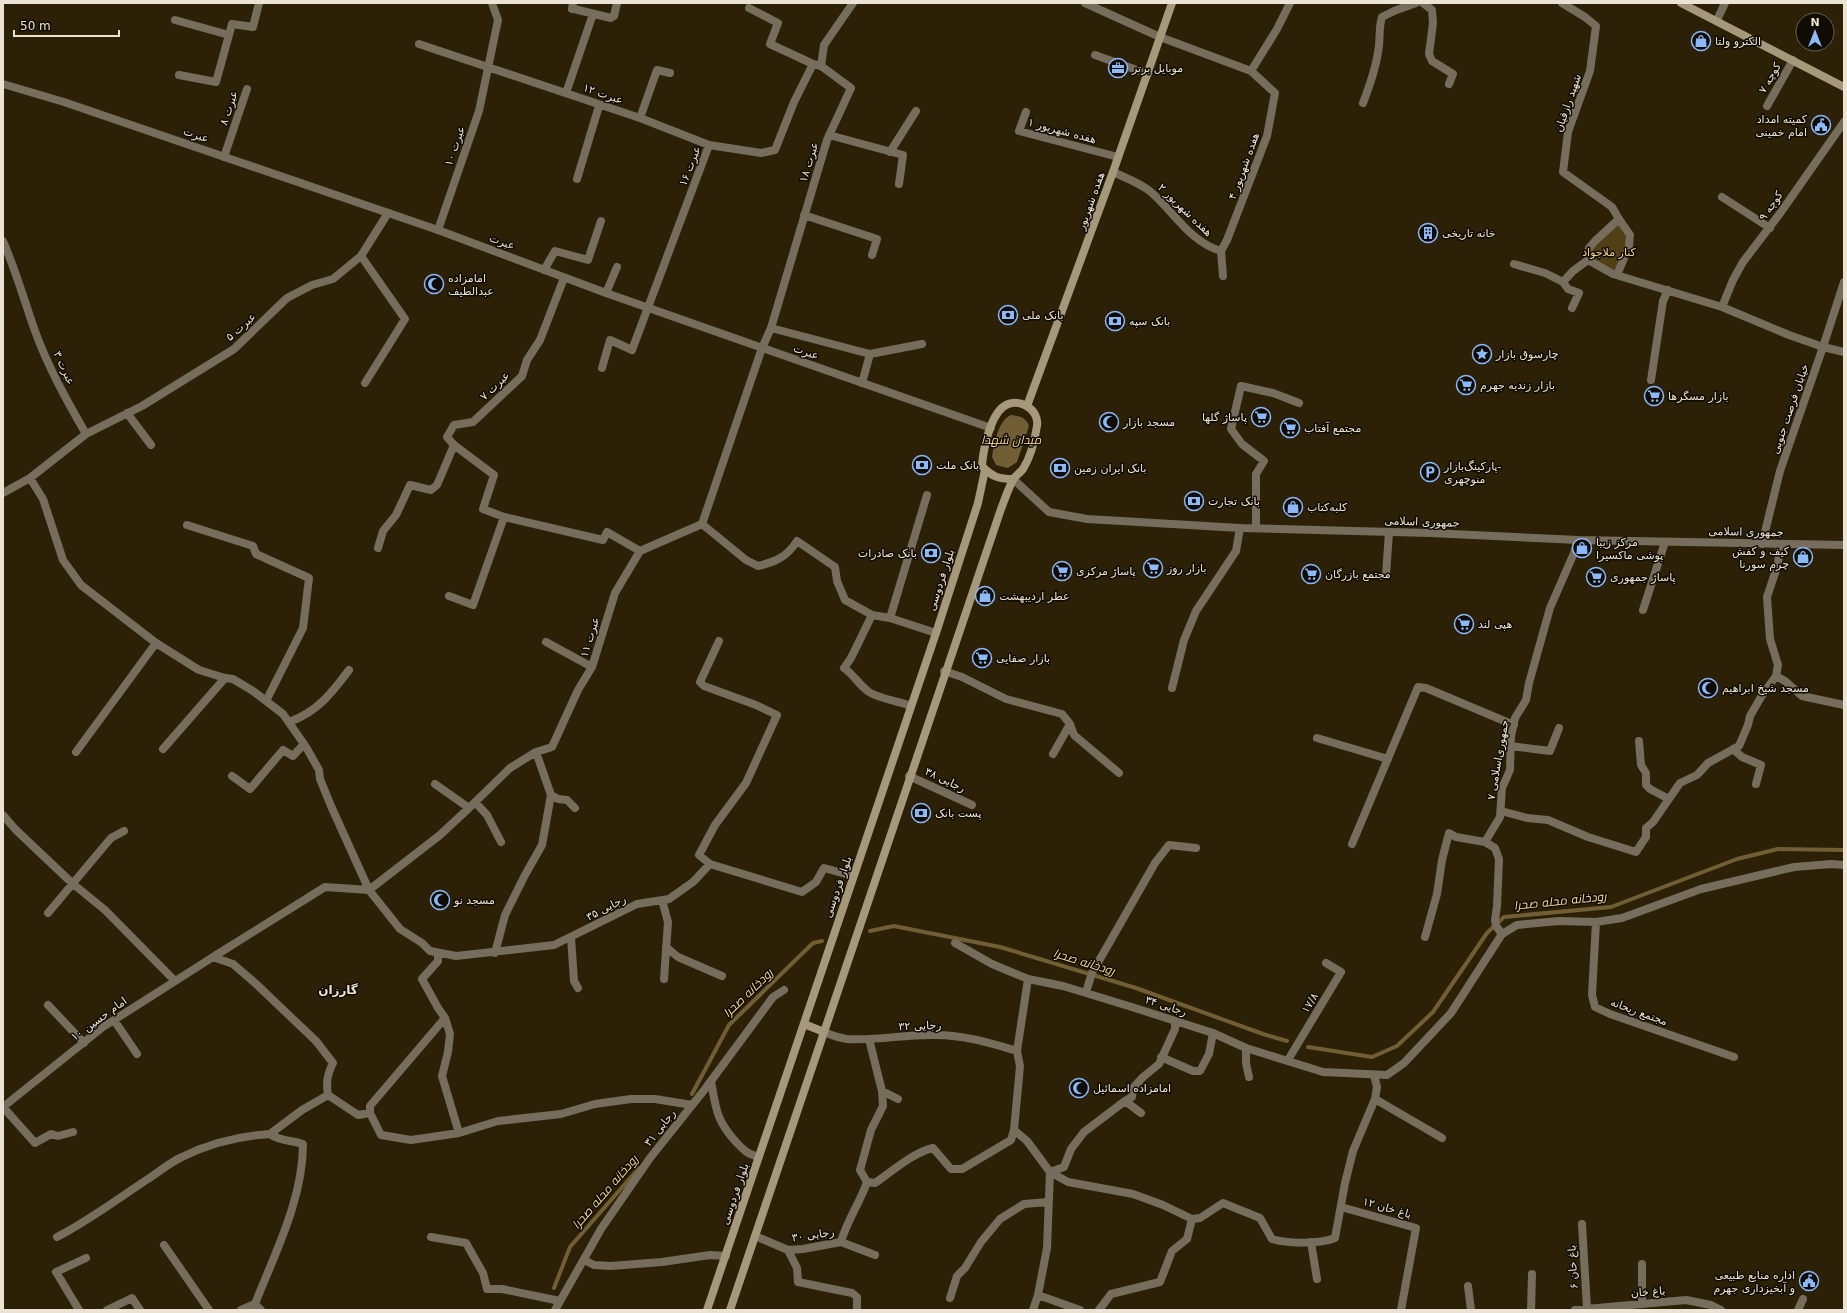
<svg xmlns="http://www.w3.org/2000/svg" width="1847" height="1313" font-family="'DejaVu Sans',Cairo,sans-serif">
<style>
.green{fill:#513f15}
.water{fill:#715e34}
.lines{fill:none;stroke-linecap:round;stroke-linejoin:round}
.stream{stroke:#715e34;stroke-width:4}
.minor{stroke:#766d5c;stroke-width:8}
.tertiary{stroke:#766d5c;stroke-width:8}
.secondary{stroke:#a6987b;stroke-width:8}
.labels{text-anchor:middle;dominant-baseline:central;stroke-width:3;stroke-linejoin:round;paint-order:stroke}
.poi-label{font-size:11px;fill:#ebe4d4;stroke:#100b03;text-anchor:start}
.street-label{font-size:11px;fill:#ebe4d4;stroke:#100b03}
.park-label{font-size:11px;fill:#f3d48f;stroke:#100b03}
.water-label{font-size:12px;font-style:italic;fill:#fede98;stroke:#100b03}
.neighbourhood-label{font-size:12px;font-weight:bold;fill:#ebe4d4;stroke:#100b03}
</style>
<rect width="100%" height="100%" fill="#2c2106"/>
<path class="green" d="M 1619,219 L 1630,235 L 1617,275 L 1588,260 L 1589,248 Z"/>
<path class="water" d="M 1011,415 C 1019,416 1026,417 1029,426 L 1017,462 L 1008,468 L 996,465 L 992,457 C 994,445 998,420 1011,415 Z"/>
<g class="lines">
<path class="stream" d="M 870,931 L 894,926 L 1000,947 L 1136,988 L 1263,1034 L 1287,1041
M 1308,1047 L 1372,1057 L 1397,1046 L 1433,1012 L 1487,933 L 1504,917 L 1611,907 L 1737,859 L 1778,849 L 1844,850
M 692,1094 L 729,1025 L 813,943 L 822,941
M 554,1288 L 570,1247 L 639,1168"/>
<path class="minor" d="M 573,3 L 572,9 L 574,9 L 611,18 L 614,16 L 617,3
M 1085,3 L 1160,37 L 1251,71 L 1275,93 L 1267,136 L 1227,240 L 1221,251 L 1223,276
M 1423,3 L 1432,10 L 1433,23 L 1429,54 L 1432,61 L 1453,74 L 1449,84
M 1562,3 L 1585,17 L 1596,26 L 1590,71 L 1568,132 L 1563,172 L 1612,207 L 1619,219 L 1595,241 L 1589,248 L 1588,260
M 749,8 L 778,23 L 770,44 L 813,64
M 175,20 L 229,35
M 1717,20 L 1725,3
M 419,44 L 640,118 L 709,145
M 1095,55 L 1148,74
M 1251,71 L 1277,29 L 1290,3
M 179,75 L 216,82 L 232,24 L 253,27 L 259,3
M 566,93 L 593,14
M 1363,103 C 1370,85 1377,65 1379,45 C 1380,36 1379,26 1382,17 L 1394,11 L 1416,3
M 1767,106 L 1793,60
M 1026,112 L 1019,131 L 1118,157
M 640,118 L 657,70 L 670,73
M 829,135 L 903,155 L 899,184
M 890,152 L 916,111
M 224,157 L 247,89
M 1113,172 C 1126,178 1140,183 1151,192 C 1174,212 1190,242 1221,251
M 577,179 L 599,106
M 1722,197 L 1770,228
M 804,215 L 877,239 L 872,255
M 438,230 L 479,111 L 498,20 L 492,3
M 3,241 C 16,271 24,300 35,331 C 48,367 67,401 86,434 L 30,478 L 3,493
M 361,256 L 405,319 L 365,383
M 1514,264 L 1545,273 L 1563,282 L 1573,271 L 1588,260 L 1613,274 L 1722,307 L 1789,335 L 1823,347 L 1844,352
M 544,270 L 555,251 L 588,260 L 601,221
M 1617,275 L 1629,246 L 1630,235 L 1619,219
M 1563,282 L 1568,289 L 1579,293 L 1572,308
M 606,293 L 617,267
M 1722,307 L 1733,280 L 1743,262 L 1781,212 L 1844,122
M 771,328 L 870,354 L 922,344
M 602,368 L 610,340 L 632,350 L 709,145 L 761,153 L 775,150 L 794,102 L 813,64 L 821,66
M 1651,380 L 1663,301 L 1668,290
M 862,383 L 870,354
M 127,413 L 151,445
M 86,434 L 142,406 L 234,349 L 287,298 L 312,285 L 333,279 L 361,256 L 388,213
M 454,445 L 447,437 L 454,425 L 473,422 L 522,376 L 527,360 L 540,340 L 564,278
M 30,478 L 43,499 L 63,560 L 81,585 L 156,643 L 199,670 L 225,678 L 233,679 L 253,691 L 283,714 L 306,747 L 319,770 L 320,779 L 331,806 L 369,890 L 400,929 L 422,943 L 430,951 L 456,956 L 554,945 L 637,904 L 669,899 L 693,882 L 710,864 L 802,892 L 816,882 L 824,868 L 853,876
M 702,524 L 746,560 L 758,566 C 775,562 787,557 797,541 L 835,567 L 837,581 L 845,600 L 872,615 L 890,618 L 936,633
M 187,525 L 253,546 L 256,554 L 309,578 L 303,628 L 266,701
M 1256,528 L 1256,474 L 1264,461 L 1242,444 L 1231,429 L 1241,386 L 1273,393 L 1299,403
M 1780,544 L 1778,564 L 1767,597 L 1770,639 L 1778,665 L 1776,676 L 1785,681 L 1802,696 L 1844,705
M 378,548 L 383,531 L 396,515 L 410,485 L 431,490 L 437,485 L 454,445 L 494,475 L 483,509 L 504,517
M 1386,575 L 1389,532
M 449,596 L 473,605 L 504,517 L 603,540 L 607,532 L 640,551
M 1643,610 L 1665,542
M 872,615 L 851,658 L 844,668 C 854,675 859,685 869,692 C 878,698 900,702 911,706
M 890,618 L 927,495
M 546,642 L 592,667
M 944,671 L 962,677 L 1006,699 L 1062,714 L 1070,724 L 1074,735 L 1119,773
M 1172,688 L 1184,640 L 1196,611 L 1236,551 L 1240,528
M 289,722 C 317,712 331,694 349,670
M 1317,738 L 1388,759
M 1639,741 L 1641,765 L 1646,773 L 1646,785 L 1650,789 L 1669,799
M 1511,746 L 1550,751 L 1559,728
M 163,749 L 225,678
M 1733,749 L 1742,757 L 1761,765 L 1756,784
M 76,752 L 156,643
M 536,752 L 551,795 L 558,799 L 567,800 L 575,808
M 1053,754 L 1070,724
M 232,776 L 250,789 L 283,750 L 293,756 L 304,744
M 909,776 L 972,805
M 435,784 L 469,808
M 475,802 L 487,815 L 501,842
M 1501,811 L 1527,818 L 1548,820 L 1588,837 L 1636,852 L 1646,837 L 1646,828 L 1653,822 L 1680,783 L 1697,775 L 1708,763 L 1739,746 L 1748,725 L 1750,716 L 1761,697 L 1776,676
M 3,815 L 16,830 L 72,883 L 105,910 L 175,981
M 1352,844 L 1418,687 L 1426,688 L 1514,725
M 710,864 L 699,855 L 715,825 L 746,783 L 777,715 L 756,705 L 704,686 L 700,682 L 719,641
M 369,890 L 440,835 L 469,808 L 510,768 L 536,752 L 552,747 L 578,690 L 592,667 L 615,593 L 640,551 L 702,524 L 762,348 L 771,328 L 827,140 L 851,88 L 821,66 L 824,45 L 853,3
M 662,900 L 668,922 L 664,979
M 48,913 L 111,838 L 124,831
M 1596,922 L 1592,995 L 1595,1007 L 1610,1014 L 1734,1057
M 1502,934 L 1496,926 L 1495,920 L 1497,906 L 1499,859 L 1495,848 L 1485,842 L 1500,817 L 1502,788 L 1510,770 L 1511,736 L 1515,718 L 1526,700 L 1529,683 L 1550,608 L 1574,553 L 1578,540
M 571,937 L 574,981 L 578,988
M 1425,937 L 1437,894 L 1442,860 L 1449,833 L 1456,837 L 1485,842
M 955,943 L 992,964 L 1028,979 L 1063,986 L 1135,1008 L 1213,1033 L 1246,1048 L 1323,1072 L 1387,1075 L 1404,1063 L 1451,1013 L 1502,934 L 1517,925 L 1559,921 L 1596,922 L 1622,918 L 1701,889 L 1777,871 L 1794,867 L 1831,864 L 1844,865
M 666,947 L 678,957 L 722,976
M 438,953 L 438,961 L 422,979 L 438,1008 L 445,1018 L 450,1034 L 448,1052 L 442,1076 L 459,1133
M 495,953 L 505,915 L 525,875 L 542,845 L 551,795
M 1028,979 L 1017,1051 L 1020,1066 L 1014,1130 L 1027,1141 L 1050,1172 L 1047,1248 L 1038,1295 L 1033,1310
M 1086,992 L 1092,973 L 1155,863 L 1169,845 L 1196,848
M 48,1005 L 84,1043
M 114,1020 L 137,1054
M 824,1032 C 831,1035 839,1038 847,1039 C 877,1041 906,1034 936,1035 C 964,1035 990,1043 1017,1051
M 869,1039 L 882,1091 L 898,1099
M 1246,1048 L 1246,1063 L 1249,1077
M 1161,1057 L 1193,1071 L 1200,1071 L 1209,1054 L 1213,1033
M 1288,1060 L 1341,972 L 1326,963
M 711,1081 C 716,1109 716,1120 736,1142 C 745,1151 747,1154 759,1157
M 882,1091 L 883,1106 L 871,1130 L 860,1170 L 867,1182 L 875,1183 C 891,1172 914,1152 933,1148 L 951,1169 L 962,1169 L 1011,1140 L 1014,1130
M 328,1095 C 326,1083 327,1075 333,1063 L 316,1041 L 255,983 L 233,964 L 213,957 L 325,887 L 369,890
M 1375,1099 L 1442,1138
M 1125,1101 L 1132,1097 L 1133,1088 L 1143,1077 L 1159,1064 L 1175,1029 L 1175,1021
M 3,1107 L 103,1027 L 213,957
M 3,1107 L 35,1143 L 51,1134 L 58,1136 L 73,1132
M 370,1113 L 370,1106 L 445,1018
M 1050,1172 L 1068,1182 L 1133,1194 L 1163,1205 L 1192,1219 L 1187,1239 L 1172,1251 L 1160,1282 L 1111,1294 L 1099,1310
M 1050,1172 L 1064,1167 L 1071,1149 L 1084,1132 L 1125,1101 L 1141,1113
M 1341,1207 L 1416,1228 L 1401,1310
M 1192,1219 L 1200,1218 L 1223,1203 L 1260,1218 L 1272,1239 C 1288,1244 1320,1244 1335,1238 L 1345,1183 L 1353,1151 L 1375,1099 L 1377,1087 L 1374,1075
M 1582,1224 L 1587,1308
M 755,1236 L 788,1250 L 803,1249 L 841,1242 L 875,1255
M 57,1237 C 90,1220 120,1197 151,1177 C 161,1170 171,1162 182,1157 C 210,1143 239,1136 270,1134
M 431,1237 L 466,1243 L 483,1273 L 487,1289 L 502,1289 L 560,1301
M 841,1242 C 847,1220 860,1203 867,1182
M 1311,1242 L 1317,1279
M 164,1245 L 209,1310
M 788,1250 L 797,1268 L 798,1282 L 852,1293 L 857,1297 L 857,1310
M 584,1260 L 594,1265 L 611,1266 L 662,1262 L 710,1255 L 726,1256
M 1642,1264 L 1642,1303
M 1468,1286 L 1471,1310
M 1038,1295 L 1080,1310
M 950,1298 L 957,1276 L 965,1268 L 981,1242 L 1000,1219 L 1024,1204 L 1048,1202
M 255,1304 L 261,1310
M 79,1310 L 56,1272 L 86,1258
M 107,1310 L 132,1298 L 140,1310
M 241,1310 L 255,1304 C 275,1253 303,1199 303,1144 C 291,1140 279,1141 270,1134 L 302,1110 L 328,1095 L 358,1115 L 370,1113 L 381,1135 L 411,1140 L 459,1133 L 498,1121 L 561,1114 L 595,1104 L 631,1099 L 655,1099 L 692,1105
M 555,1310 L 601,1229 L 650,1158 L 705,1089 L 773,997 L 784,990
M 1531,1310 L 1532,1274
M 1575,1310 L 1686,1300 L 1711,1305 L 1721,1310
M 1798,1310 L 1803,1299"/>
<path class="tertiary" d="M 3,84 L 64,102 L 438,230 L 606,293 L 991,428
M 1013,479 L 1049,512 L 1087,519 L 1240,528 L 1430,533 L 1578,540 L 1844,545
M 1762,544 L 1780,471 L 1823,347 L 1844,282"/>
<path class="secondary" d="M 1681,3 L 1844,87
M 1027,406 L 1113,172 L 1172,3
M 804,1024 L 824,1032
M 707,1310 L 936,633 L 978,503 L 985,470
M 730,1310 L 1001,509 C 1005,499 1008,489 1013,480 C 1015,476 1020,473 1023,469 C 1030,458 1035,439 1037,426 C 1040,408 1016,396 1003,407 C 990,417 983,450 982,466 C 992,477 999,479 1013,479"/>
</g>
<defs>
<g id="shop-ring" transform="scale(1)"><circle r="9.5" fill="#100b03" stroke="#8cb9fc" stroke-width="1.5"/><path d="M-5-2.5h2.3a2.7 3.5 0 0 1 5.4 0H5L5.5 6h-11ZM-1.5-2.5h3a1.5 2.3 0 0 0-3 0Z" fill="#8cb9fc"/></g>
<g id="office-ring" transform="scale(1)"><circle r="9.5" fill="#100b03" stroke="#8cb9fc" stroke-width="1.5"/><path d="M-6-3h4V-5.5h4V-3h4V5H-6ZM-1-4.5V-3h2v-1.5ZM-6 0V1H6V0Z" fill="#8cb9fc"/></g>
<g id="civic-ring" transform="scale(1)"><circle r="9.5" fill="#100b03" stroke="#8cb9fc" stroke-width="1.5"/><path d="M-.6-6.5H3V-4.5H.6V-3L4-1V1h2V6H-6V1h2V-1L-.6-3ZM-1.2 2.5V6h2.4V2.5Z" fill="#8cb9fc"/></g>
<g id="building-ring" transform="scale(1)"><circle r="9.5" fill="#100b03" stroke="#8cb9fc" stroke-width="1.5"/><path d="M-4-6H4V6H1V3H-1V6H-4ZM-2.5-4.3h1.7v1.8h-1.7ZM.8-4.3h1.7v1.8H.8ZM-2.5-1h1.7V.8h-1.7ZM.8-1h1.7V.8H.8Z" fill="#8cb9fc"/></g>
<g id="mosque-ring" transform="scale(1)"><circle r="9.5" fill="#100b03" stroke="#8cb9fc" stroke-width="1.5"/><path d="M3.5-4.9A6 6 0 1 0 3.5 4.9A5 5 0 1 1 3.5-4.9Z" fill="#8cb9fc"/></g>
<g id="bank-ring" transform="scale(1)"><circle r="9.5" fill="#100b03" stroke="#8cb9fc" stroke-width="1.5"/><path d="M-6-4H6V4H-6ZM0-2.3a2.3 2.3 0 1 0 0 4.6a2.3 2.3 0 1 0 0-4.6Z" fill="#8cb9fc"/></g>
<g id="sight-ring" transform="scale(1)"><circle r="9.5" fill="#100b03" stroke="#8cb9fc" stroke-width="1.5"/><path d="M0-6L1.8-2.2L6-1.7L2.9 1.2L3.7 5.4L0 3.3L-3.7 5.4L-2.9 1.2L-6-1.7L-1.8-2.2Z" fill="#8cb9fc"/></g>
<g id="supermarket-ring" transform="scale(1)"><circle r="9.5" fill="#100b03" stroke="#8cb9fc" stroke-width="1.5"/><path d="M-6-5.5h2.5l.6 2H6L4.5 2H-2.5L-4.4-4H-6ZM-1.5 3.2a1.3 1.3 0 1 0 .1 0ZM3 3.2a1.3 1.3 0 1 0 .1 0Z" fill="#8cb9fc"/></g>
<g id="parking-ring" transform="scale(1)"><circle r="9.5" fill="#100b03" stroke="#8cb9fc" stroke-width="1.5"/><path d="M-3.5-5.5H1a3.5 3.5 0 0 1 0 7H-1V5.5H-3.5ZM-1-3.4V-.6H.8a1.4 1.4 0 0 0 0-2.8Z" fill="#8cb9fc"/></g>
</defs>
<g fill-rule="evenodd">
<use href="#shop-ring" x="1701" y="41"/>
<use href="#office-ring" x="1118" y="68"/>
<use href="#civic-ring" x="1821" y="125"/>
<use href="#building-ring" x="1428" y="233"/>
<use href="#mosque-ring" x="434" y="284"/>
<use href="#bank-ring" x="1008" y="315"/>
<use href="#bank-ring" x="1115" y="321"/>
<use href="#sight-ring" x="1482" y="354"/>
<use href="#supermarket-ring" x="1466" y="385"/>
<use href="#supermarket-ring" x="1654" y="396"/>
<use href="#supermarket-ring" x="1261" y="417"/>
<use href="#mosque-ring" x="1109" y="422"/>
<use href="#supermarket-ring" x="1290" y="428"/>
<use href="#bank-ring" x="922" y="465"/>
<use href="#bank-ring" x="1060" y="468"/>
<use href="#parking-ring" x="1430" y="472"/>
<use href="#bank-ring" x="1194" y="501"/>
<use href="#shop-ring" x="1293" y="507"/>
<use href="#shop-ring" x="1582" y="548"/>
<use href="#bank-ring" x="931" y="553"/>
<use href="#shop-ring" x="1803" y="557"/>
<use href="#supermarket-ring" x="1153" y="568"/>
<use href="#supermarket-ring" x="1062" y="571"/>
<use href="#supermarket-ring" x="1311" y="574"/>
<use href="#supermarket-ring" x="1596" y="577"/>
<use href="#shop-ring" x="985" y="596"/>
<use href="#supermarket-ring" x="1464" y="624"/>
<use href="#supermarket-ring" x="982" y="658"/>
<use href="#mosque-ring" x="1708" y="688"/>
<use href="#bank-ring" x="921" y="813"/>
<use href="#mosque-ring" x="440" y="900"/>
<use href="#mosque-ring" x="1079" y="1088"/>
<use href="#civic-ring" x="1809" y="1281"/>
</g>
<g class="labels">
<g class="poi-label">
<text x="1715" y="41">الکترو ولتا</text>
<text x="1132" y="68">موبایل برتر</text>
<text x="1807" y="119" text-anchor="end">کمیته امداد<tspan x="1807" dy="13">امام خمینی</tspan></text>
<text x="1442" y="233">خانه تاریخی</text>
<text x="448" y="278">امامزاده<tspan x="448" dy="13">عبدالطیف</tspan></text>
<text x="1022" y="315">بانک ملی</text>
<text x="1129" y="321">بانک سپه</text>
<text x="1496" y="354">چارسوق بازار</text>
<text x="1480" y="385">بازار زندیه جهرم</text>
<text x="1668" y="396">بازار مسگرها</text>
<text x="1247" y="417" text-anchor="end">پاساژ گلها</text>
<text x="1123" y="422">مسجد بازار</text>
<text x="1304" y="428">مجتمع آفتاب</text>
<text x="936" y="465">بانک ملت</text>
<text x="1444" y="466">پارکینگ‌بازار-<tspan x="1444" dy="13">منوچهری</tspan></text>
<text x="1074" y="468">بانک ایران زمین</text>
<text x="1208" y="501">بانک تجارت</text>
<text x="1307" y="507">کلبه‌کتاب</text>
<text x="1596" y="542">مرکز زیبا<tspan x="1596" dy="13">پوشی ماکسیرا</tspan></text>
<text x="1789" y="551" text-anchor="end">کیف و کفش<tspan x="1789" dy="13">چرم سورنا</tspan></text>
<text x="917" y="553" text-anchor="end">بانک صادرات</text>
<text x="1167" y="568">بازار روز</text>
<text x="1076" y="571">پاساژ مرکزی</text>
<text x="1325" y="574">مجتمع بازرگان</text>
<text x="1610" y="577">پاساژ جمهوری</text>
<text x="999" y="596">عطر اردیبهشت</text>
<text x="1478" y="624">هپی لند</text>
<text x="996" y="658">بازار صفایی</text>
<text x="1722" y="688">مسجد شیخ ابراهیم</text>
<text x="935" y="813">پست بانک</text>
<text x="454" y="900">مسجد نو</text>
<text x="1093" y="1088">امامزاده اسمائیل</text>
<text x="1795" y="1275" text-anchor="end">اداره منابع طبیعی<tspan x="1795" dy="13">و آبخیزداری جهرم</tspan></text>
</g>
<g class="street-label">
<text transform="translate(1770 78) rotate(-60)">کوچه ۷</text>
<text transform="translate(603 94) rotate(19)">عبرت ۱۲</text>
<text transform="translate(1568 103) rotate(-71)">شهید رازقیان</text>
<text transform="translate(229 108) rotate(-72)">عبرت ۸</text>
<text transform="translate(1062 131) rotate(15)">هفده شهریور ۱</text>
<text transform="translate(196 135) rotate(19)">عبرت</text>
<text transform="translate(455 146) rotate(-71)">عبرت ۱۰</text>
<text transform="translate(809 162) rotate(-73)">عبرت ۱۸</text>
<text transform="translate(690 166) rotate(-69)">عبرت ۱۶</text>
<text transform="translate(1244 166) rotate(-70)">هفده شهریور ۴</text>
<text transform="translate(1091 201) rotate(-70)">هفده شهریور</text>
<text transform="translate(1771 206) rotate(-55)">کوچه ۹</text>
<text transform="translate(1185 210) rotate(44)">هفده شهریور ۲</text>
<text transform="translate(502 242) rotate(20)">عبرت</text>
<text transform="translate(241 327) rotate(-42)">عبرت ۵</text>
<text transform="translate(806 352) rotate(19)">عبرت</text>
<text transform="translate(64 368) rotate(65)">عبرت ۳</text>
<text transform="translate(495 386) rotate(-44)">عبرت ۷</text>
<text transform="translate(1790 409) rotate(-71)">خیابان فرصت جنوبی</text>
<text transform="translate(1422 522) rotate(2)">جمهوری اسلامی</text>
<text transform="translate(1746 532) rotate(1)">جمهوری اسلامی</text>
<text transform="translate(941 580) rotate(-72)">بلوار فردوسی</text>
<text transform="translate(590 637) rotate(-73)">عبرت ۱۱</text>
<text transform="translate(1498 760) rotate(-80)">جمهوری‌اسلامی ۷</text>
<text transform="translate(945 780) rotate(25)">رجایی ۳۸</text>
<text transform="translate(838 887) rotate(-71)">بلوار فردوسی</text>
<text transform="translate(606 908) rotate(-27)">رجایی ۳۵</text>
<text transform="translate(1310 1003) rotate(-59)">۱۷/۸</text>
<text transform="translate(1166 1006) rotate(18)">رجایی ۳۴</text>
<text transform="translate(1639 1012) rotate(20)">مجتمع ریحانه</text>
<text transform="translate(99 1019) rotate(-36)">امام حسین ۱۰</text>
<text transform="translate(920 1026) rotate(-2)">رجایی ۳۲</text>
<text transform="translate(660 1128) rotate(-52)">رجایی ۳۱</text>
<text transform="translate(735 1194) rotate(-71)">بلوار فردوسی</text>
<text transform="translate(1387 1208) rotate(16)">باغ خان ۱۲</text>
<text transform="translate(813 1235) rotate(-8)">رجایی ۳۰</text>
<text transform="translate(1573 1267) rotate(-93)">باغ خان ۶</text>
<text transform="translate(1648 1292) rotate(-4)">باغ خان</text>
</g>
<g class="park-label">
<text x="1609" y="252">کنار ملا‌جواد</text>
</g>
<g class="water-label">
<text x="1011" y="440">میدان شهدا</text>
<text transform="translate(1560 901) rotate(-6)">رودخانه محله صحرا</text>
<text transform="translate(1084 962) rotate(17)">رودخانه صحرا</text>
<text transform="translate(748 993) rotate(-44)">رودخانه صحرا</text>
<text transform="translate(605 1192) rotate(-49)">رودخانه محله صحرا</text>
</g>
<g class="neighbourhood-label">
<text x="338" y="990">گارزان</text>
</g>
</g>
<rect width="1847" height="1313" fill="none" stroke="#ebe4d4" stroke-width="8"/>
<g transform="translate(1815 32)"><circle r="19" fill="#100b03" stroke="#686257"/>
<path d="M0-3L7 15L0 10L-7 15Z" fill="#8cb9fc"/>
<text y="-6" font-size="11" font-weight="bold" text-anchor="middle" fill="#ebe4d4">N</text>
</g>
<path d="M14 30v6h105v-6" fill="none" stroke="#ebe4d4" stroke-width="2"/>
<text x="20" y="30" font-size="12" fill="#ebe4d4" stroke="#100b03" stroke-width="3" paint-order="stroke">50 m</text>
</svg>
